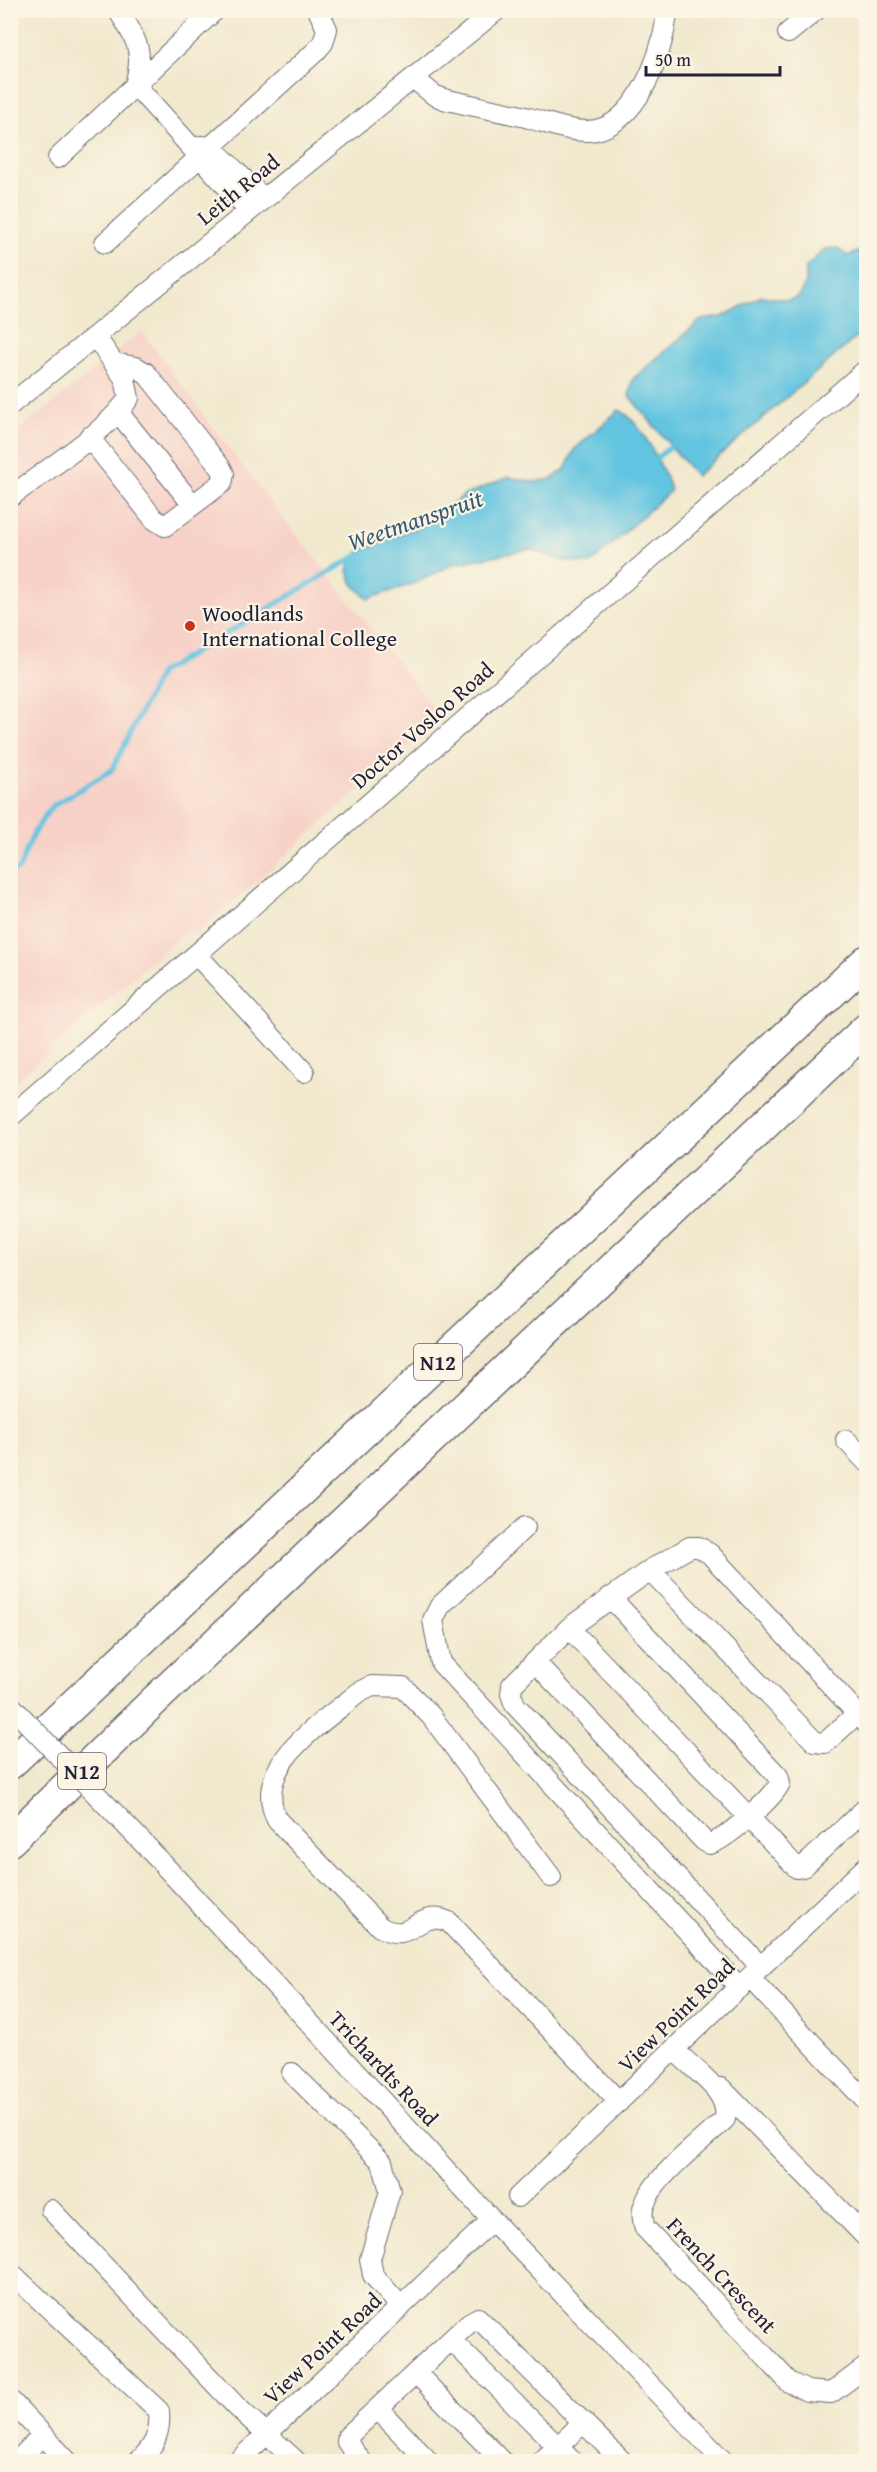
<svg xmlns="http://www.w3.org/2000/svg" width="877" height="2472" font-family="'Gentium Book Plus',serif">
<style>
.built{fill:#f7d1c7}
.water{fill:#62c4e0;stroke:#42738e;stroke-width:1.5}
.lines{fill:none;stroke-linecap:round;stroke-linejoin:round}
.stream{stroke:#62c4e0;stroke-width:5}
.minor-casing{stroke:#6a686e;stroke-width:22}
.highway-casing{stroke:#6a686e;stroke-width:33}
.minor{stroke:#fff;stroke-width:20}
.highway{stroke:#fff;stroke-width:30}
.minor-bridge-casing{stroke:#6a686e;stroke-width:22;stroke-linecap:butt}
.minor-bridge{stroke:#fff;stroke-width:20}
.poi-dot{fill:#c8321e;stroke:#fcf5e5;stroke-width:2}
.labels{text-anchor:middle;dominant-baseline:central;stroke-width:4.5;stroke-linejoin:round;paint-order:stroke}
.shield{fill:#fcf5e5;stroke:#63616e;stroke-width:1.5}
.shield-label{font-size:21px;font-weight:bold;fill:#22223b}
.street-label{font-size:22px;fill:#22223b;stroke:#fcf5e5}
.poi-label{font-size:22px;fill:#22223b;stroke:#fcf5e5;text-anchor:start}
.water-label{font-size:24px;font-style:italic;fill:#385b75;stroke:#fcf5e5}
</style>
<rect width="100%" height="100%" fill="#fcf5e5"/>
<filter id="ink" filterUnits="userSpaceOnUse"><feTurbulence type="fractalNoise" baseFrequency=".0167" numOctaves="2"/><feDisplacementMap in="SourceGraphic" scale="12" xChannelSelector="R" yChannelSelector="G"/><feConvolveMatrix kernelMatrix="1 2 1 2 8 2 1 2 1" color-interpolation-filters="sRGB"/></filter>
<filter id="wash" filterUnits="userSpaceOnUse"><feTurbulence type="fractalNoise" baseFrequency=".008" numOctaves="4" result="noise"/><feDisplacementMap in="SourceGraphic" scale="24" xChannelSelector="R" yChannelSelector="G"/><feGaussianBlur stdDeviation="1.35" result="paint"/><feColorMatrix in="noise" values="0 0 0 0 0 0 0 0 0 0 0 0 0 0 0 0 0 1.4 0 .05"/><feComposite in="paint" operator="in"/></filter>
<g filter="url(#wash)">
<rect width="100%" height="100%" fill="#f1e9cd"/>
<path class="built" d="M 142,331 L 235,457 L 441,717 L 196,935 L 186,931 L 11,1085 L 11,437 Z"/>
<path class="water" d="M 866,242 L 866,329 L 696,476 L 629,396 L 633,379 L 701,320 L 722,317 L 761,296 L 788,300 L 798,297 L 806,283 L 806,267 L 825,249 L 837,248 L 848,256 L 862,250 Z
M 619,410 C 641,420 662,467 671,490 L 590,564 L 561,560 L 530,549 L 453,564 L 418,582 L 368,599 L 353,584 L 348,571 L 352,558 L 362,550 L 432,521 L 463,496 L 508,477 L 534,482 L 552,479 L 565,469 L 575,449 Z"/>
<g class="lines">
<path class="stream" d="M 653,461 L 676,442
M 10,873 L 19,869 L 33,834 L 51,807 L 112,770 L 160,673 L 358,555"/>
</g>
</g>
<g filter="url(#ink)">
<g class="lines">
<g class="minor-casing">
<path id="minor" d="M 118,10 C 136,39 145,50 135,85 L 249,211
M 788,33 L 816,10
M 413,78 L 434,95 L 444,99 C 472,106 501,111 529,118 C 547,123 568,131 587,131 C 636,131 665,50 667,10
M 201,146 L 211,147 L 264,199
M 58,158 L 215,10
M 105,243 L 316,51 L 323,43 L 327,29 L 318,10
M 10,405 L 497,10
M 118,412 L 193,505
M 89,437 L 154,519 L 165,526 L 222,483 L 224,474 L 221,468 L 146,373 L 136,367 L 114,363
M 10,497 C 46,470 105,433 129,398 L 125,379 L 95,336
M 197,955 L 304,1072
M 10,1117 L 866,370
M 846,1440 L 866,1461
M 525,1527 L 440,1606 L 433,1620 L 441,1663 L 740,1988
M 650,1570 L 815,1742 L 825,1743 L 858,1713
M 569,1628 L 797,1868 L 803,1867 L 866,1808
M 535,1662 L 704,1841 L 710,1844 C 726,1839 773,1799 780,1783 L 778,1776 L 610,1597
M 148,1848 L 492,2220 L 724,2462
M 551,1877 L 431,1716 L 403,1687 L 372,1686 L 358,1693 C 322,1724 250,1765 277,1820 L 380,1927 C 414,1946 416,1907 449,1922 L 619,2102
M 761,1967 L 515,1705 L 511,1694 L 512,1685 L 569,1628 L 650,1570 L 690,1547 L 699,1547 L 710,1554 L 866,1723
M 750,1978 L 866,2101
M 675,2050 C 692,2070 730,2090 725,2119 C 704,2139 656,2176 646,2201 C 641,2210 642,2218 645,2228 L 789,2382 L 807,2391 L 831,2393 L 866,2367
M 292,2073 L 382,2162 L 390,2191 L 370,2259 L 373,2275 L 401,2307
M 721,2088 L 866,2237
M 518,2197 L 866,1867
M 51,2210 L 236,2406 L 297,2462
M 10,2272 L 159,2411 C 161,2433 154,2447 138,2462
M 451,2340 L 573,2462
M 416,2373 L 503,2462
M 10,2400 L 43,2435
M 378,2409 L 429,2462
M 16,2462 L 43,2435 L 68,2462
M 237,2462 L 492,2220
M 362,2462 L 347,2442 L 348,2436 L 469,2323 L 478,2318 L 623,2462
M 541,2462 L 584,2422"/>
</g>
<g class="highway-casing">
<path id="highway" d="M 10,1764 L 866,961
M 10,1841 L 154,1701 L 866,1029"/>
</g>
<use href="#minor" class="minor"/>
<use href="#highway" class="highway"/>
<g class="minor-bridge-casing">
<path id="minor-bridge" d="M 10,1705 L 148,1848"/>
</g>
<use href="#minor-bridge" class="minor-bridge"/>
</g>
</g>
<circle class="poi-dot" cx="190" cy="626" r="6"/>
<g class="labels">
<g class="shield">
<rect x="414" y="1344" width="48" height="36" rx="4.5"/>
<rect x="58" y="1753" width="48" height="36" rx="4.5"/>
</g>
<g class="shield-label">
<text x="438" y="1362">N12</text>
<text x="82" y="1771">N12</text>
</g>
<g class="street-label">
<text transform="translate(238 189) rotate(-39)">Leith Road</text>
<text transform="translate(422 725) rotate(-41)">Doctor Vosloo Road</text>
<text transform="translate(676 2015) rotate(-44)">View Point Road</text>
<text transform="translate(384 2068) rotate(47)">Trichardts Road</text>
<text transform="translate(722 2275) rotate(47)">French Crescent</text>
<text transform="translate(322 2348) rotate(-43)">View Point Road</text>
</g>
<g class="poi-label">
<text x="202" y="613">Woodlands<tspan x="202" dy="25">International College</tspan></text>
</g>
<g class="water-label">
<text transform="translate(415 520) rotate(-19)">Weetmanspruit</text>
</g>
</g>
<rect width="877" height="2472" fill="none" stroke="#fcf5e5" stroke-width="36"/>
<path d="M646 66v9h134v-9" fill="none" stroke="#22223b" stroke-width="3"/>
<text x="655" y="66" font-size="18" fill="#22223b" stroke="#fcf5e5" stroke-width="4.5" paint-order="stroke">50 m</text>
</svg>
